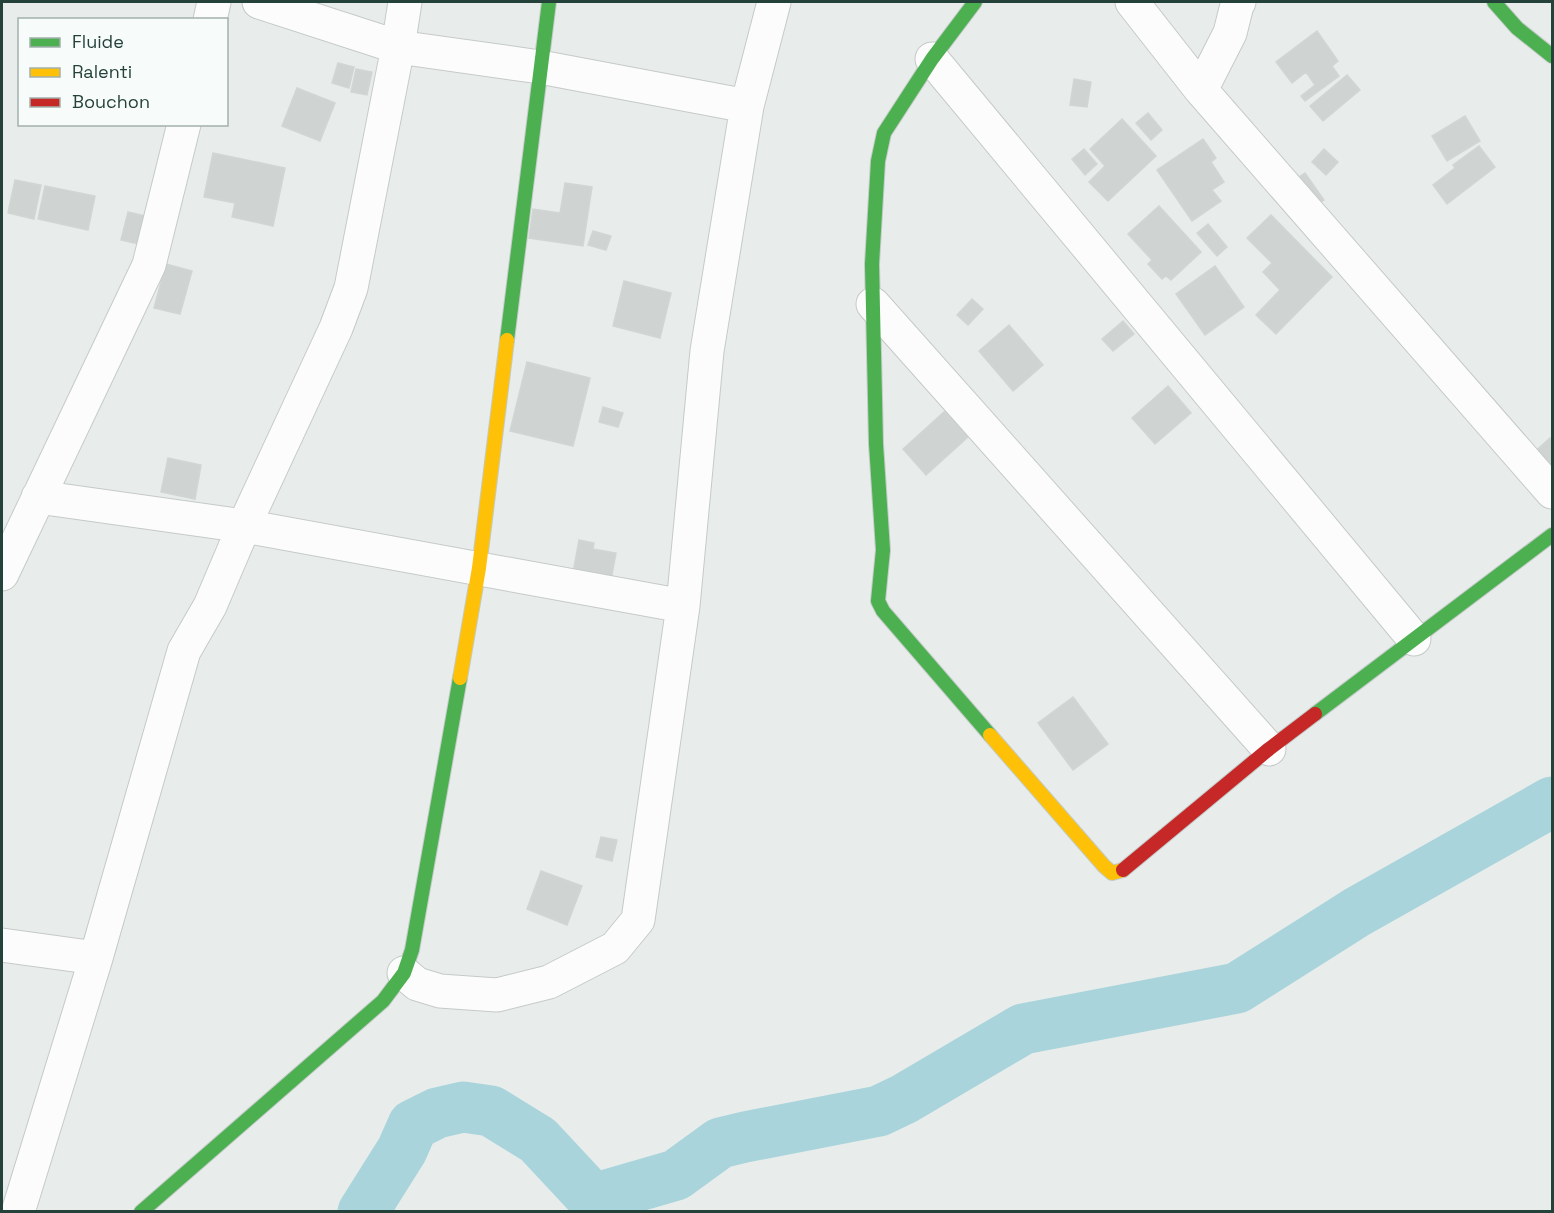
<svg xmlns="http://www.w3.org/2000/svg" width="1554" height="1213" font-family="'Space Grotesk',sans-serif">
<style>
.lines{fill:none;stroke-linecap:round;stroke-linejoin:round}
.river{stroke:#a9d4db;stroke-width:51}
.building{fill:#cfd4d2;stroke:#d1d6d4;stroke-width:1.5}
.street-casing{stroke:#c5cac8;stroke-width:35}
.fast-casing{stroke:#c3cbc8;stroke-width:16}
.slow-casing{stroke:#c3cbc8;stroke-width:16}
.jam-casing{stroke:#c3cbc8;stroke-width:16}
.street{stroke:#fcfcfc;stroke-width:33}
.fast{stroke:#4caf50;stroke-width:14}
.slow{stroke:#ffc107;stroke-width:14}
.jam{stroke:#c62828;stroke-width:14}
</style>
<rect width="100%" height="100%" fill="#e8edeb"/>
<g class="lines">
<path class="river" d="M 363,1212 L 402,1150 L 413,1125 L 437,1113 L 463,1107 L 491,1111 L 538,1140 L 593,1199 L 676,1175 L 720,1143 L 745,1137 L 879,1111 L 904,1099 L 1023,1029 L 1237,988 L 1357,912 L 1552,802"/>
</g>
<path class="building" d="M 1317,31 L 1338,61 L 1332,66 L 1339,76 L 1305,101 L 1301,96 L 1315,85 L 1306,72 L 1292,83 L 1276,62 Z
M 338,63 L 354,67 L 349,88 L 332,83 Z
M 356,69 L 372,72 L 367,95 L 351,92 Z
M 1347,75 L 1360,90 L 1323,121 L 1310,106 Z
M 1074,79 L 1091,82 L 1087,107 L 1070,105 Z
M 297,88 L 335,103 L 320,141 L 282,126 Z
M 1148,113 L 1162,130 L 1151,140 L 1136,123 Z
M 1465,116 L 1480,141 L 1447,161 L 1432,136 Z
M 1122,119 L 1156,156 L 1108,201 L 1089,182 L 1105,166 L 1090,149 Z
M 1203,139 L 1216,158 L 1211,162 L 1224,182 L 1212,190 L 1221,201 L 1192,221 L 1157,170 Z
M 1479,146 L 1495,167 L 1447,204 L 1433,185 L 1455,168 L 1453,165 Z
M 1084,149 L 1097,164 L 1085,175 L 1072,159 Z
M 1324,149 L 1338,162 L 1326,175 L 1312,162 Z
M 213,153 L 285,168 L 273,226 L 232,217 L 235,203 L 204,197 Z
M 1305,173 L 1324,200 L 1312,208 L 1293,181 Z
M 15,180 L 41,185 L 34,219 L 8,213 Z
M 565,183 L 592,187 L 583,246 L 529,238 L 533,209 L 560,213 Z
M 45,186 L 95,196 L 88,230 L 38,219 Z
M 1159,206 L 1201,252 L 1171,280 L 1166,276 L 1162,279 L 1148,264 L 1152,260 L 1128,234 Z
M 128,212 L 150,217 L 143,245 L 121,240 Z
M 1271,215 L 1332,277 L 1276,334 L 1256,315 L 1280,290 L 1263,272 L 1272,263 L 1247,238 Z
M 1208,224 L 1227,247 L 1217,256 L 1197,233 Z
M 593,231 L 611,236 L 606,250 L 588,245 Z
M 166,264 L 192,271 L 180,314 L 154,308 Z
M 1215,266 L 1244,307 L 1205,335 L 1176,294 Z
M 624,281 L 671,293 L 660,338 L 613,326 Z
M 972,299 L 983,309 L 968,325 L 957,315 Z
M 1123,321 L 1134,334 L 1113,351 L 1102,339 Z
M 1009,325 L 1043,365 L 1013,391 L 979,351 Z
M 527,362 L 590,378 L 573,446 L 510,431 Z
M 1168,386 L 1191,413 L 1155,444 L 1132,418 Z
M 603,407 L 623,413 L 618,427 L 599,422 Z
M 945,411 L 968,437 L 926,475 L 903,449 Z
M 1550,438 L 1552,441 L 1552,480 L 1529,457 Z
M 168,458 L 201,465 L 195,499 L 161,492 Z
M 579,540 L 594,543 L 593,549 L 616,553 L 611,580 L 573,573 Z
M 1073,697 L 1108,744 L 1073,770 L 1038,723 Z
M 601,837 L 617,840 L 612,861 L 596,857 Z
M 541,871 L 582,886 L 567,925 L 527,909 Z"/>
<g class="lines">
<g class="street-casing">
<path id="street" d="M 259,2 L 398,47 L 540,67 L 747,106
M 1132,2 L 1201,90 L 1552,492
M 210,20 L 214,2
M 932,59 L 1414,639
M 1201,90 L 1230,33 L 1237,5 L 1239,2
M 873,304 L 1269,749
M 38,497 L 244,526 L 683,606
M 2,574 L 149,265 L 184,124
M 2,945 L 96,958
M 404,973 L 417,984 L 440,991 L 497,995 L 549,982 L 615,948 L 638,920 L 683,606 L 707,351 L 747,106 L 774,2
M 18,1212 L 96,958 L 184,651 L 210,606 L 244,526 L 336,328 L 351,288 L 398,47 L 405,2"/>
</g>
<g class="fast-casing">
<path id="fast" d="M 975,2 L 932,59 L 884,133 L 878,161 L 872,264 L 876,444 L 883,550 L 878,601 L 883,611 L 990,735
M 1494,2 L 1517,28 L 1552,56
M 507,340 L 549,2
M 1315,714 L 1552,535
M 141,1212 L 383,1001 L 404,973 L 412,950 L 460,678"/>
</g>
<g class="slow-casing">
<path id="slow" d="M 460,678 L 479,568 L 507,340
M 990,735 L 1104,866 L 1112,873 L 1123,870"/>
</g>
<g class="jam-casing">
<path id="jam" d="M 1123,870 L 1269,749 L 1315,714"/>
</g>
<use href="#street" class="street"/>
<use href="#fast" class="fast"/>
<use href="#slow" class="slow"/>
<use href="#jam" class="jam"/>
</g>
<rect width="1554" height="1213" fill="none" stroke="#24423a" stroke-width="6"/>
<rect x="18" y="18" width="210" height="108" fill="#f7fbf9" stroke="#a3b1ad" stroke-width="1.5"/>
<rect x="30" y="38" width="30" height="9" fill="#4caf50" stroke="#a3b1ad" stroke-width="1.5"/>
<text x="72" y="48" font-size="18" fill="#24423a">Fluide</text>
<rect x="30" y="68" width="30" height="9" fill="#ffc107" stroke="#a3b1ad" stroke-width="1.5"/>
<text x="72" y="78" font-size="18" fill="#24423a">Ralenti</text>
<rect x="30" y="98" width="30" height="9" fill="#c62828" stroke="#a3b1ad" stroke-width="1.5"/>
<text x="72" y="108" font-size="18" fill="#24423a">Bouchon</text>
</svg>
